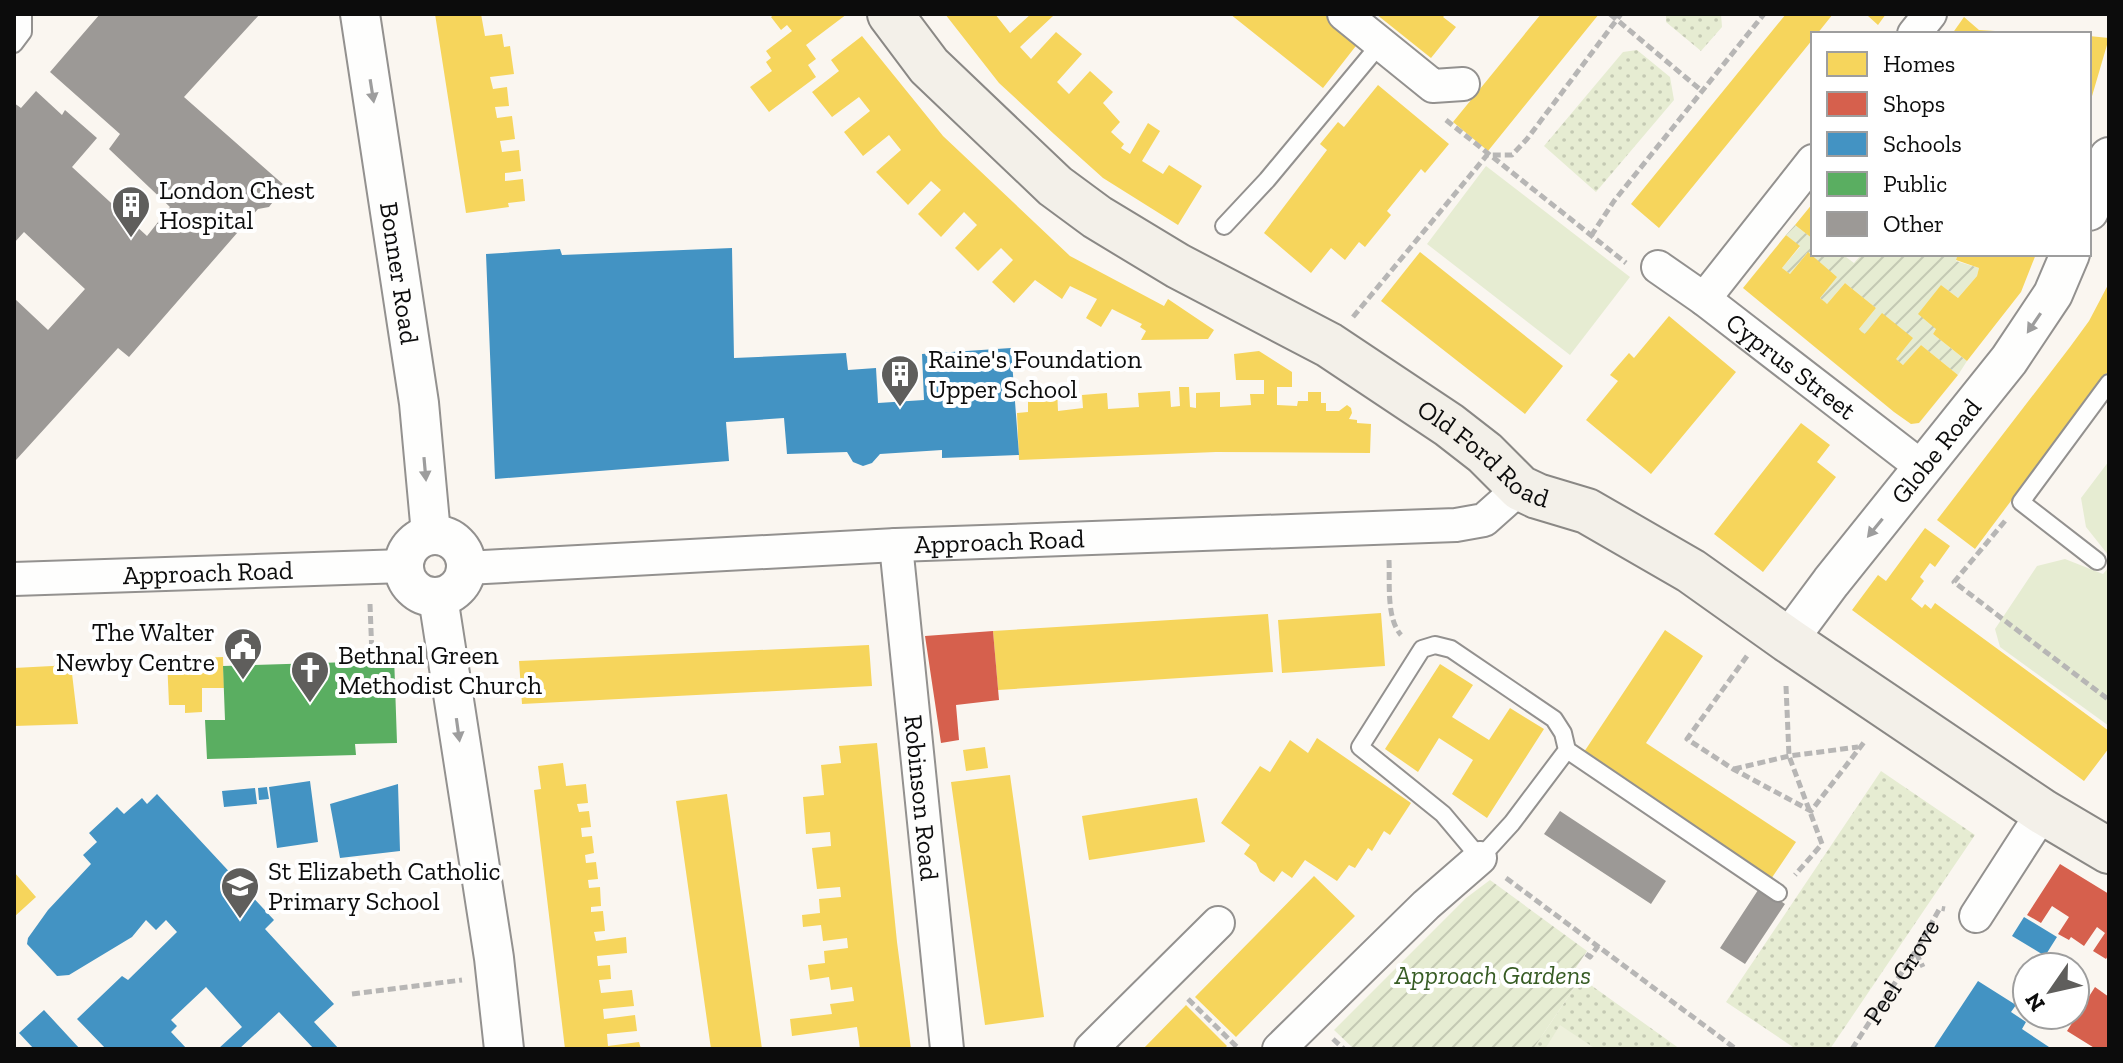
<svg xmlns="http://www.w3.org/2000/svg" width="2123" height="1063" font-family="'Zilla Slab',serif">
<style>
.grass{fill:#e6ecd2}
.park{fill:url(#park-dots)}
.garden{fill:url(#garden-furrows)}
.pitch{fill:#eef0dc}
.homes{fill:#f6d55c}
.shops{fill:#d6604d}
.schools{fill:#4393c3}
.public{fill:#5aae61}
.building{fill:#9c9996}
.lines{fill:none;stroke-linecap:round;stroke-linejoin:round}
.service-casing{stroke:#93918f;stroke-width:20}
.minor-casing{stroke:#93918f;stroke-width:36}
.tertiary-casing{stroke:#93918f;stroke-width:42}
.secondary-casing{stroke:#8a8885;stroke-width:48}
.path{stroke:#b7b6b5;stroke-width:5;stroke-dasharray:8 4;stroke-linecap:butt}
.service{stroke:#fefefd;stroke-width:16}
.minor{stroke:#fefefd;stroke-width:32}
.tertiary{stroke:#fefefd;stroke-width:38}
.secondary{stroke:#f3f0e9;stroke-width:44}
.oneway{fill:#9d9d9d}
.labels{text-anchor:middle;dominant-baseline:central;stroke-width:8;stroke-linejoin:round;paint-order:stroke}
.poi-label{font-size:26px;fill:#0c0c0c;stroke:#fff;text-anchor:start}
.street-label{font-size:26px;fill:#0c0c0c;stroke:#fff}
.park-label{font-size:26px;font-style:italic;fill:#375c24;stroke:#fff}
</style>
<defs>
<pattern id="park-dots" width="8" height="8" patternUnits="userSpaceOnUse" patternTransform="scale(2)"><rect width="8" height="8" fill="#e6ecd2"/><path d="M2 2h.1M6 6h.1" fill="none" stroke="#c4c9b3" stroke-width="1.8" stroke-linecap="round"/></pattern>
<pattern id="garden-furrows" width="10" height="10" patternUnits="userSpaceOnUse" patternTransform="scale(2)"><rect width="10" height="10" fill="#e6ecd2"/><path d="M-1 1l2-2M0 10L10 0M9 11l2-2" fill="none" stroke="#c4c9b3"/></pattern>
</defs>
<rect width="100%" height="100%" fill="#faf6f0"/>
<path class="grass" d="M 1486,166 L 1630,277 L 1570,355 L 1427,244 Z
M 2109,461 L 2109,556 L 2086,527 L 2081,498 Z
M 2065,559 L 2103,574 L 2109,567 L 2109,726 L 2000,647 L 1995,629 L 2037,566 Z"/>
<path class="park" d="M 1666,14 L 1721,14 L 1722,27 L 1701,51 L 1666,22 Z
M 1637,50 L 1670,77 L 1674,100 L 1596,192 L 1544,146 L 1623,52 Z
M 1881,771 L 1975,835 L 1830,1049 L 1796,1049 L 1726,1002 Z
M 1581,978 L 1680,1049 L 1533,1049 Z"/>
<path class="garden" d="M 1795,225 L 1813,239 L 1813,254 L 1842,254 L 1854,263 L 1862,254 L 1958,254 L 1956,261 L 1979,268 L 1977,276 L 1958,298 L 1941,285 L 1936,329 L 1933,334 L 1967,361 L 1958,375 L 1921,345 L 1903,365 L 1862,332 L 1859,329 L 1876,308 L 1845,283 L 1827,304 L 1820,298 L 1807,253 L 1790,274 L 1782,268 L 1800,247 L 1786,235 Z
M 1490,880 L 1587,951 L 1573,972 L 1581,978 L 1533,1049 L 1354,1049 L 1334,1030 L 1466,898 Z"/>
<path class="pitch" d="M 1560,1025 L 1596,1049 L 1545,1049 Z"/>
<path class="homes" d="M 435,14 L 481,14 L 485,36 L 502,34 L 504,47 L 510,46 L 514,74 L 490,77 L 493,89 L 507,87 L 509,106 L 495,107 L 497,118 L 512,116 L 515,139 L 500,141 L 502,152 L 519,150 L 521,171 L 505,173 L 505,181 L 523,179 L 525,201 L 508,203 L 509,207 L 466,213 Z
M 775,14 L 847,14 L 806,45 L 816,59 L 808,65 L 816,77 L 769,112 L 750,87 L 772,71 L 766,62 L 771,58 L 766,51 L 792,31 L 787,25 L 781,30 L 771,17 Z
M 945,14 L 995,14 L 1010,33 L 1031,14 L 1051,14 L 1053,16 L 1020,47 L 1031,59 L 1056,32 L 1082,54 L 1057,82 L 1069,94 L 1090,71 L 1113,92 L 1103,103 L 1120,122 L 1111,132 L 1124,144 L 1121,148 L 1130,154 L 1148,123 L 1160,131 L 1142,161 L 1163,174 L 1169,165 L 1202,186 L 1178,225 L 1103,178 L 1054,134 L 999,83 Z
M 1230,14 L 1324,14 L 1359,42 L 1323,88 Z
M 1376,14 L 1446,14 L 1443,17 L 1456,27 L 1431,58 Z
M 1541,14 L 1599,14 L 1488,151 L 1453,122 Z
M 1786,14 L 1833,14 L 1817,34 L 1813,34 L 1813,39 L 1659,228 L 1631,204 Z
M 1869,14 L 1886,14 L 1878,25 L 1868,16 Z
M 1964,17 L 1979,30 L 2011,32 L 2011,34 L 1952,34 Z
M 862,36 L 943,136 L 1070,256 L 1164,306 L 1168,299 L 1214,330 L 1208,339 L 1141,340 L 1146,331 L 1140,327 L 1142,324 L 1112,309 L 1101,327 L 1086,318 L 1097,299 L 1070,286 L 1062,299 L 1035,280 L 1014,303 L 992,282 L 1013,260 L 1001,248 L 978,271 L 955,248 L 977,225 L 964,212 L 941,237 L 918,214 L 941,190 L 931,181 L 908,205 L 876,172 L 901,150 L 889,135 L 863,156 L 844,132 L 870,111 L 859,97 L 832,117 L 812,92 L 839,71 L 831,60 Z
M 2089,36 L 2109,38 L 2090,103 L 2089,103 Z
M 1378,85 L 1449,144 L 1425,173 L 1421,169 L 1387,211 L 1391,215 L 1365,247 L 1359,242 L 1345,260 L 1331,248 L 1311,273 L 1264,233 L 1327,150 L 1320,144 L 1338,122 L 1344,127 Z
M 1813,203 L 1813,239 L 1795,225 Z
M 1786,235 L 1800,246 L 1782,268 L 1790,274 L 1808,252 L 1837,277 L 1820,298 L 1825,302 L 1827,304 L 1845,283 L 1876,308 L 1859,329 L 1862,332 L 1865,334 L 1882,313 L 1913,338 L 1896,359 L 1903,365 L 1921,345 L 1958,375 L 1919,423 L 1911,424 L 1894,412 L 1743,288 Z
M 1420,252 L 1563,366 L 1525,414 L 1381,301 Z
M 1958,254 L 2036,254 L 2021,292 L 1967,361 L 1933,334 L 1936,329 L 1918,314 L 1941,285 L 1958,298 L 1977,276 L 1979,268 L 1956,260 Z
M 2109,283 L 2109,370 L 1975,549 L 1937,520 L 2070,347 L 2089,321 Z
M 1669,316 L 1736,372 L 1651,474 L 1586,420 L 1618,381 L 1610,375 L 1629,353 L 1634,358 Z
M 1259,351 L 1292,372 L 1292,387 L 1277,387 L 1277,405 L 1297,406 L 1298,401 L 1308,401 L 1308,392 L 1321,392 L 1321,403 L 1326,403 L 1326,411 L 1339,411 L 1347,405 L 1351,408 L 1352,413 L 1349,419 L 1357,420 L 1357,423 L 1371,424 L 1370,453 L 1216,452 L 1019,460 L 1017,413 L 1028,412 L 1028,401 L 1044,400 L 1043,389 L 1057,388 L 1058,411 L 1083,408 L 1082,395 L 1107,393 L 1108,409 L 1139,407 L 1138,393 L 1170,391 L 1171,407 L 1180,406 L 1179,387 L 1189,387 L 1190,407 L 1196,408 L 1196,393 L 1220,392 L 1220,407 L 1251,405 L 1250,394 L 1264,394 L 1264,380 L 1236,380 L 1234,354 Z
M 1801,423 L 1830,445 L 1817,462 L 1836,477 L 1763,572 L 1714,534 Z
M 1925,528 L 1950,546 L 1935,567 L 1930,563 L 1920,577 L 1924,581 L 1911,599 L 1922,608 L 1925,604 L 1931,609 L 1935,603 L 2109,731 L 2109,748 L 2084,781 L 1852,610 L 1878,575 L 1886,581 Z
M 1381,613 L 1385,666 L 1282,673 L 1278,620 Z
M 1268,614 L 1273,672 L 998,690 L 993,631 Z
M 1665,630 L 1703,656 L 1646,743 L 1796,842 L 1771,879 L 1582,755 Z
M 869,645 L 872,686 L 522,704 L 519,661 Z
M 223,657 L 224,688 L 202,688 L 202,712 L 185,713 L 185,705 L 169,705 L 167,659 Z
M 1440,664 L 1473,685 L 1452,717 L 1489,740 L 1510,708 L 1544,729 L 1487,818 L 1452,794 L 1473,760 L 1439,738 L 1418,772 L 1385,749 Z
M 71,665 L 78,724 L 14,726 L 14,668 Z
M 1317,738 L 1411,803 L 1390,835 L 1384,831 L 1372,851 L 1368,848 L 1355,868 L 1349,865 L 1337,881 L 1305,860 L 1292,878 L 1282,871 L 1274,882 L 1260,872 L 1256,863 L 1244,854 L 1250,845 L 1221,823 L 1260,766 L 1270,772 L 1290,740 L 1308,753 Z
M 877,743 L 897,942 L 911,1049 L 860,1049 L 857,1027 L 792,1036 L 790,1019 L 832,1014 L 830,1004 L 854,1001 L 852,987 L 831,990 L 829,977 L 810,980 L 808,965 L 825,963 L 824,951 L 848,948 L 847,938 L 823,941 L 821,925 L 803,927 L 802,915 L 820,913 L 819,899 L 841,897 L 840,887 L 817,889 L 812,848 L 831,846 L 830,832 L 806,834 L 803,797 L 824,795 L 821,765 L 841,763 L 839,746 Z
M 985,747 L 988,768 L 966,771 L 963,750 Z
M 563,763 L 566,786 L 586,784 L 588,803 L 577,804 L 579,812 L 589,811 L 591,827 L 581,828 L 582,837 L 592,836 L 594,853 L 585,855 L 586,863 L 596,862 L 598,879 L 588,880 L 589,888 L 600,887 L 601,906 L 591,907 L 591,912 L 603,911 L 605,931 L 594,932 L 596,941 L 626,937 L 627,953 L 597,956 L 598,966 L 610,965 L 611,979 L 599,980 L 601,993 L 632,990 L 634,1006 L 603,1009 L 604,1019 L 635,1015 L 637,1031 L 607,1034 L 608,1046 L 639,1042 L 641,1049 L 565,1049 L 534,790 L 541,789 L 538,766 Z
M 1010,775 L 1044,1017 L 985,1025 L 951,782 Z
M 727,794 L 762,1049 L 711,1049 L 676,801 Z
M 1197,798 L 1205,842 L 1089,860 L 1082,816 Z
M 14,872 L 36,897 L 14,917 Z
M 1314,876 L 1355,916 L 1236,1037 L 1195,997 Z
M 1186,1005 L 1227,1046 L 1224,1049 L 1143,1049 Z"/>
<path class="shops" d="M 993,631 L 999,700 L 956,705 L 959,740 L 941,743 L 925,636 Z
M 2060,864 L 2109,894 L 2109,954 L 2106,959 L 2093,951 L 2105,933 L 2097,927 L 2084,946 L 2071,937 L 2069,940 L 2058,934 L 2069,917 L 2052,906 L 2041,923 L 2027,915 Z
M 2095,987 L 2109,997 L 2109,1049 L 2096,1049 L 2067,1031 Z"/>
<path class="schools" d="M 732,248 L 734,358 L 846,353 L 848,370 L 876,368 L 878,403 L 924,400 L 922,354 L 1011,348 L 1019,455 L 942,458 L 942,450 L 880,454 L 872,463 L 863,466 L 853,462 L 847,452 L 787,454 L 784,418 L 726,422 L 729,461 L 495,479 L 486,254 L 560,249 L 562,255 Z
M 310,781 L 318,842 L 277,848 L 269,787 Z
M 398,784 L 400,851 L 340,858 L 330,804 Z
M 267,787 L 269,799 L 259,800 L 258,788 Z
M 255,788 L 257,804 L 224,807 L 222,791 Z
M 157,794 L 274,920 L 265,929 L 334,1004 L 314,1022 L 339,1049 L 314,1049 L 279,1012 L 239,1049 L 218,1049 L 242,1027 L 206,987 L 171,1020 L 177,1026 L 171,1032 L 187,1049 L 106,1049 L 77,1019 L 122,976 L 128,980 L 177,932 L 166,920 L 156,930 L 146,920 L 132,937 L 69,975 L 57,976 L 27,944 L 28,938 L 48,910 L 91,864 L 83,855 L 97,842 L 89,833 L 117,807 L 124,814 L 142,798 L 147,804 Z
M 2024,917 L 2057,937 L 2045,956 L 2012,936 Z
M 1978,981 L 2016,1005 L 2011,1012 L 2026,1022 L 2022,1029 L 2052,1049 L 1933,1049 Z
M 2027,983 L 2027,1011 L 2014,1003 Z
M 44,1010 L 80,1049 L 34,1049 L 19,1033 Z"/>
<path class="public" d="M 394,655 L 397,743 L 355,744 L 356,755 L 207,759 L 205,720 L 225,720 L 223,666 L 351,662 L 351,656 Z"/>
<path class="building" d="M 100,14 L 260,14 L 184,97 L 285,186 L 269,207 L 258,209 L 129,357 L 118,348 L 16,460 L 14,459 L 14,298 L 48,330 L 85,289 L 24,232 L 14,243 L 14,103 L 21,108 L 36,91 L 62,115 L 65,110 L 97,138 L 72,167 L 147,236 L 170,207 L 109,149 L 120,134 L 50,72 Z
M 1560,811 L 1666,881 L 1651,904 L 1544,834 Z
M 1760,887 L 1785,904 L 1745,964 L 1720,948 Z"/>
<g class="lines">
<g class="service-casing">
<path id="service" d="M 14,44 L 23,32 L 23,14
M 1224,226 L 1267,180 L 1381,43
M 2097,561 L 2021,502 L 2109,383
M 1435,645 L 1451,649 L 1554,719 L 1563,733 L 1567,750 L 1512,823 L 1480,858 L 1443,814 L 1360,747 L 1422,649 Z
M 1567,750 L 1778,893"/>
</g>
<g class="minor-casing">
<g id="minor">
<path d="M 1344,14 L 1433,86 L 1463,84"/>
<path d="M 1914,34 L 1930,14"/>
<path id="s2" d="M 1658,267 L 1704,299 L 1923,468"/>
<path d="M 1704,299 L 1813,161"/>
<path id="s3" d="M 896,545 L 947,1049"/>
<path id="s4" d="M 466,568 L 896,545 L 1456,525 L 1484,520 L 1520,488"/>
<path id="s5" d="M 14,579 L 404,566"/>
<path d="M 1976,916 L 2043,812"/>
<path d="M 1091,1049 L 1218,923"/>
<path d="M 1279,1049 L 1426,905 L 1480,858"/>
</g>
</g>
<g class="tertiary-casing">
<g id="tertiary">
<path id="s6" d="M 360,14 L 419,403 L 431,534"/>
<path d="M 2089,211 L 2109,157"/>
<circle cx="435" cy="566" r="31"/>
<path d="M 438,597 L 494,958 L 504,1049"/>
<path id="s7" d="M 1788,640 L 1831,582 L 2009,360 L 2053,294 L 2070,254"/>
</g>
</g>
<g class="secondary-casing">
<g id="secondary">
<path id="s8" d="M 890,14 L 929,66 L 1055,186 L 1097,217 L 1178,266 L 1329,345 L 1449,425 L 1485,453 L 1520,488 L 1537,496 L 1587,511 L 1691,571 L 1788,640 L 2043,812 L 2109,851"/>
</g>
</g>
<g class="path">
<path d="M 1610,14 L 1702,91"/>
<path d="M 1446,120 L 1626,263"/>
<path d="M 1591,236 L 1614,201 L 1764,14"/>
<path d="M 1353,317 L 1487,155 L 1512,155 L 1527,139 L 1621,14"/>
<path d="M 2005,521 L 1954,582 L 2109,700"/>
<path d="M 1389,560 C 1390,583 1386,618 1401,635"/>
<path d="M 370,604 L 372,656"/>
<path d="M 1747,656 L 1687,739 L 1733,769 L 1811,811 L 1865,741"/>
<path d="M 1786,686 L 1789,756 L 1822,844 L 1795,875"/>
<path d="M 1734,769 L 1789,756 L 1858,747"/>
<path d="M 1506,878 L 1736,1049"/>
<path d="M 1916,953 L 1923,967"/>
<path d="M 1586,954 L 1590,957 L 1598,946"/>
<path d="M 352,994 L 462,980"/>
<path d="M 1188,999 L 1239,1049"/>
<path d="M 1333,1039 L 1344,1049"/>
<path id="s1" d="M 1852,1049 L 1915,952 L 1940,908 L 1945,909"/>
</g>
<use href="#service" class="service"/>
<use href="#minor" class="minor"/>
<use href="#tertiary" class="tertiary"/>
<use href="#secondary" class="secondary"/>
</g>
<defs><path id="oneway-solid" d="M-6-.8H1V-3.2L6.5 0L1 3.2V.8H-6Z" transform="scale(2)"/></defs>
<g class="oneway">
<use href="#oneway-solid" transform="translate(372 91) rotate(81)"/>
<use href="#oneway-solid" transform="translate(2034 323) rotate(124)"/>
<use href="#oneway-solid" transform="translate(425 469) rotate(85)"/>
<use href="#oneway-solid" transform="translate(1875 528) rotate(129)"/>
<use href="#oneway-solid" transform="translate(458 730) rotate(82)"/>
</g>
<defs>
<g id="building-pin" transform="scale(2)"><path d="M0 17L-7.5 6A9.5 9.5 0 1 1 7.5 6Z" fill="#5f5e5c" stroke="#fff"/><path d="M-4-6H4V6H1V3H-1V6H-4ZM-2.5-4.3h1.7v1.8h-1.7ZM.8-4.3h1.7v1.8H.8ZM-2.5-1h1.7V.8h-1.7ZM.8-1h1.7V.8H.8Z" fill="#fff"/></g>
<g id="civic-pin" transform="scale(2)"><path d="M0 17L-7.5 6A9.5 9.5 0 1 1 7.5 6Z" fill="#5f5e5c" stroke="#fff"/><path d="M-.6-6.5H3V-4.5H.6V-3L4-1V1h2V6H-6V1h2V-1L-.6-3ZM-1.2 2.5V6h2.4V2.5Z" fill="#fff"/></g>
<g id="church-pin" transform="scale(2)"><path d="M0 17L-7.5 6A9.5 9.5 0 1 1 7.5 6Z" fill="#5f5e5c" stroke="#fff"/><path d="M-1.2-6h2.4v3.5h3.3v2.4h-3.3V6h-2.4V-.1h-3.3v-2.4h3.3Z" fill="#fff"/></g>
<g id="school-pin" transform="scale(2)"><path d="M0 17L-7.5 6A9.5 9.5 0 1 1 7.5 6Z" fill="#5f5e5c" stroke="#fff"/><path d="M0-5L7-2L0 1L-7-2ZM-4 1L0 2.5L4 1V4Q0 6-4 4Z" fill="#fff"/></g>
</defs>
<g fill-rule="evenodd">
<use href="#building-pin" x="131" y="205"/>
<use href="#building-pin" x="900" y="374"/>
<use href="#civic-pin" x="243" y="647"/>
<use href="#church-pin" x="310" y="670"/>
<use href="#school-pin" x="240" y="886"/>
</g>
<g class="labels">
<g class="poi-label">
<text x="159" y="190">London Chest<tspan x="159" dy="30">Hospital</tspan></text>
<text x="928" y="359">Raine's Foundation<tspan x="928" dy="30">Upper School</tspan></text>
<text x="215" y="632" text-anchor="end">The Walter<tspan x="215" dy="30">Newby Centre</tspan></text>
<text x="338" y="655">Bethnal Green<tspan x="338" dy="30">Methodist Church</tspan></text>
<text x="268" y="871">St Elizabeth Catholic<tspan x="268" dy="30">Primary School</tspan></text>
</g>
<g class="street-label">
<text stroke="none"><textPath href="#s6" startOffset="262">Bonner Road</textPath></text>
<text stroke="none"><textPath href="#s2" startOffset="166">Cyprus Street</textPath></text>
<text stroke="none"><textPath href="#s8" startOffset="746">Old Ford Road</textPath></text>
<text stroke="none"><textPath href="#s7" startOffset="240">Globe Road</textPath></text>
<text stroke="none"><textPath href="#s4" startOffset="534">Approach Road</textPath></text>
<text stroke="none"><textPath href="#s5" startOffset="194">Approach Road</textPath></text>
<text stroke="none"><textPath href="#s3" startOffset="254">Robinson Road</textPath></text>
<text stroke="none"><textPath href="#s1" startOffset="92">Peel Grove</textPath></text>
</g>
<g class="park-label">
<text x="1493" y="975">Approach Gardens</text>
</g>
</g>
<rect width="2123" height="1063" fill="none" stroke="#0c0c0c" stroke-width="32"/>
<rect x="1811" y="32" width="280" height="224" fill="#ffffff" stroke="#9e9e9e" stroke-width="2"/>
<rect x="1827" y="52" width="40" height="24" fill="#f6d55c" stroke="#9e9e9e" stroke-width="2"/>
<text x="1883" y="72" font-size="24" fill="#0c0c0c">Homes</text>
<rect x="1827" y="92" width="40" height="24" fill="#d6604d" stroke="#9e9e9e" stroke-width="2"/>
<text x="1883" y="112" font-size="24" fill="#0c0c0c">Shops</text>
<rect x="1827" y="132" width="40" height="24" fill="#4393c3" stroke="#9e9e9e" stroke-width="2"/>
<text x="1883" y="152" font-size="24" fill="#0c0c0c">Schools</text>
<rect x="1827" y="172" width="40" height="24" fill="#5aae61" stroke="#9e9e9e" stroke-width="2"/>
<text x="1883" y="192" font-size="24" fill="#0c0c0c">Public</text>
<rect x="1827" y="212" width="40" height="24" fill="#9c9996" stroke="#9e9e9e" stroke-width="2"/>
<text x="1883" y="232" font-size="24" fill="#0c0c0c">Other</text>
<g transform="translate(2051 991) rotate(236)"><circle r="38" fill="#ffffff" stroke="#9e9e9e" stroke-width="2"/>
<path d="M0-6L14 30L0 20L-14 30Z" fill="#5f5e5c"/>
<text y="-12" font-size="22" font-weight="bold" text-anchor="middle" fill="#0c0c0c">N</text>
</g>
</svg>
